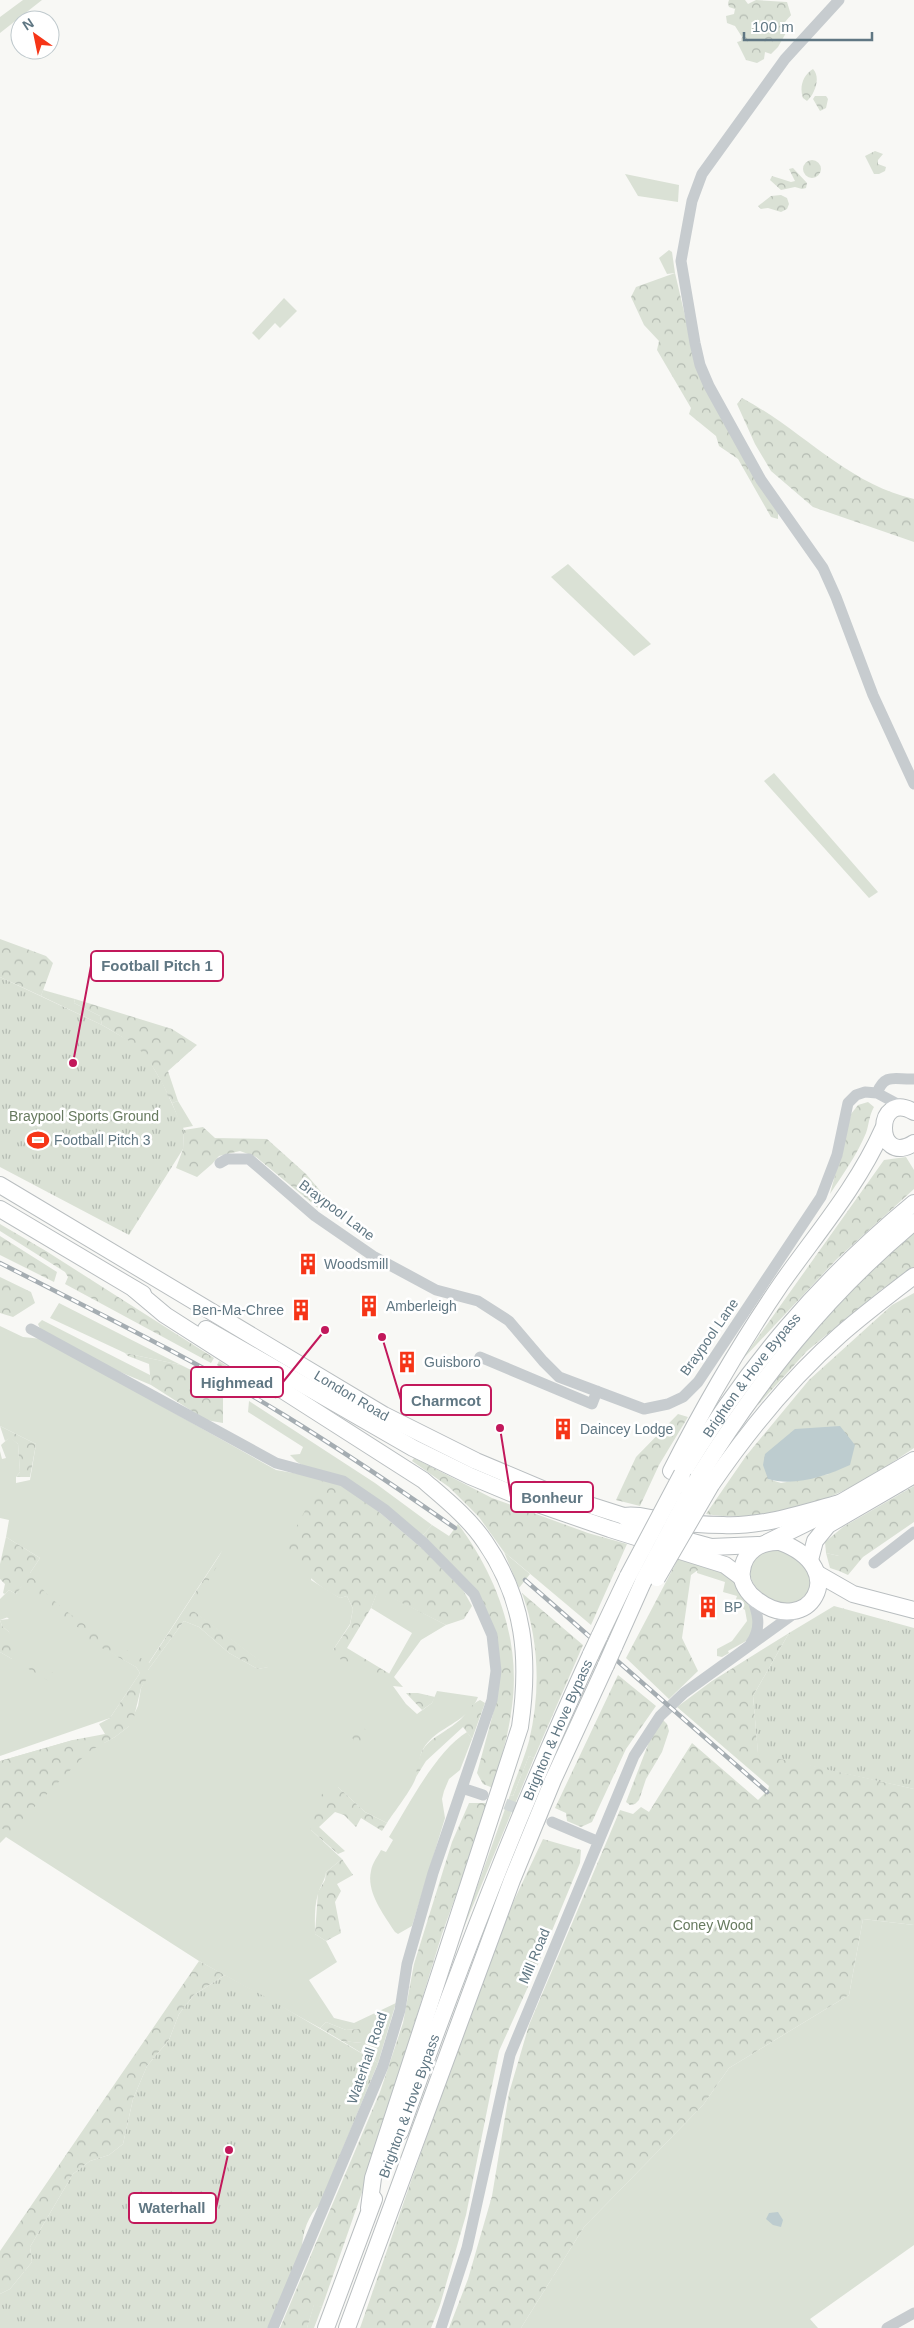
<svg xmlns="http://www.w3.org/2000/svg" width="914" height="2328" font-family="Arial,sans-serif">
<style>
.green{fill:#dae1d5}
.forest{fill:url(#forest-crowns);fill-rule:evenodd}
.park{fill:url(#park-tufts)}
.water{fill:#bdcccf}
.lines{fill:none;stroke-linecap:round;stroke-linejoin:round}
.minor-tunnel{stroke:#d2d8d8;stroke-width:11;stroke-dasharray:11 5.5;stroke-linecap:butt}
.highway-casing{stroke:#b9bec0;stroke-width:18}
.minor{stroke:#c7cccf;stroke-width:11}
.highway{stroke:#fff;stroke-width:16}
.rail-casing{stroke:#a5adb2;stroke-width:4.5}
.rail{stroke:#fff;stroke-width:2.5;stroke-dasharray:8;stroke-linecap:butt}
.highway-bridge-casing{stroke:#b9bec0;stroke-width:18;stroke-linecap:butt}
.highway-bridge{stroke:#fff;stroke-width:16}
.labels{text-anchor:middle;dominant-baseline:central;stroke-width:5;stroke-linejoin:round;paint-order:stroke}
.park-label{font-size:14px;fill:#677a5f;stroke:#fff}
.poi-label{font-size:14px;fill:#607783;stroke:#fff;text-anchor:start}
.street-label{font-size:14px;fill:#607783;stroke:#fff}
.leader{fill:none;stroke:#c2185b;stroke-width:2}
.callout-dot{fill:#c2185b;stroke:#fff;stroke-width:2}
.callout{fill:#fff;stroke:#c2185b;stroke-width:2}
.callout-label{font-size:15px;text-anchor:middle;font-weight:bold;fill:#607783}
</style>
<defs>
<pattern id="forest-crowns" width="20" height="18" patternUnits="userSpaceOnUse" patternTransform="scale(1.25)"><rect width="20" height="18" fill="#dae1d5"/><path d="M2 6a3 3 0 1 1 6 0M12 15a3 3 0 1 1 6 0" fill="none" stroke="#b4bbb2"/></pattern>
<pattern id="park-tufts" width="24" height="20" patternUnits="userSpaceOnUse" patternTransform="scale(1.25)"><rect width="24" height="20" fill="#dae1d5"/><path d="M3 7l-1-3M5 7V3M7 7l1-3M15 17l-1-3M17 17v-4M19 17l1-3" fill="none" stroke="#b4bbb2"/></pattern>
</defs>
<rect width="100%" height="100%" fill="#f8f8f5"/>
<path class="green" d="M 23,0 L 42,0 L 0,33 L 0,17 Z
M 625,174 L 679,185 L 678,202 L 638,196 Z
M 669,250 L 672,252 L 675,273 L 667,274 L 659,258 Z
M 284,298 L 297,311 L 280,328 L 275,323 L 259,340 L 252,333 Z
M 568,564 L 648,641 L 651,644 L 634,656 L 551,577 Z
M 774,773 L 878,892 L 869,898 L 764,781 Z
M 43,990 L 75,999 L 74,1003 L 100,1016 L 102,1025 L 41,996 Z
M 178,1101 L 193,1126 L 182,1128 L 172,1103 Z
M 59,1303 L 181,1365 L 125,1353 L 50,1318 Z
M 42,1320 L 150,1375 L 151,1385 L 106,1366 L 41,1331 L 38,1324 Z
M 0,1326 L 23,1337 L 42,1339 L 276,1470 L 322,1478 L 311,1580 L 340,1598 L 347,1596 L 353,1609 L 350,1624 L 333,1650 L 389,1674 L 412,1633 L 371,1608 L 378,1590 L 446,1625 L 421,1640 L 394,1677 L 403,1687 L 393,1686 L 406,1704 L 417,1714 L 432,1703 L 437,1691 L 478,1697 C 470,1718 448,1724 432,1738 C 418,1751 420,1761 416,1777 C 413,1788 394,1812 387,1823 L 365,1812 L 338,1787 L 311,1830 L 342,1859 L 326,1872 C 325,1881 320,1886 318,1894 C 314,1907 315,1921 315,1934 L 326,1941 L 337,1962 L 309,1980 L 334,2018 L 354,2023 L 396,2003 L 378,2063 L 342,2041 L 362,2043 L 360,2029 L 346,2030 L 326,2022 L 320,2028 L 199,1961 L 6,1837 L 0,1843 L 0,1761 L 73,1740 L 104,1743 L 115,1737 L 128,1727 L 138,1706 L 141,1688 L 147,1677 L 148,1670 L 184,1621 L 199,1627 L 229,1653 L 258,1669 L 268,1667 L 191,1610 L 222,1551 L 146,1667 L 100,1646 L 136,1667 L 140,1673 L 110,1718 L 0,1756 L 0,1652 L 12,1659 L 9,1632 L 2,1626 L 0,1620 L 9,1619 L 0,1611 L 0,1599 L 9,1590 L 16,1594 L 40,1558 L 6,1537 L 9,1520 L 0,1518 L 0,1451 L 2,1459 L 6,1458 L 1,1445 L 10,1437 L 18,1444 L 20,1472 L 16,1477 L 16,1483 L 30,1480 L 36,1444 L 0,1426 Z
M 249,1401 L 375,1483 L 432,1525 L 423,1535 L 297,1462 L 290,1455 L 300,1454 L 303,1447 L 248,1412 Z
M 767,1549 L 788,1550 L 812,1575 L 808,1592 L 796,1604 C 790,1604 781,1605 776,1603 C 772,1602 769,1598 766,1596 C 745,1582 745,1562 767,1549 Z
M 504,1552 L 530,1574 L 519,1588 Z
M 826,1553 L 839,1556 L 839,1571 L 830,1568 Z
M 698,1562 L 733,1578 L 753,1611 L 755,1626 L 748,1640 L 728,1651 L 729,1653 L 722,1657 L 717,1656 L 717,1649 L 732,1641 L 747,1621 L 745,1610 L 735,1602 L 737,1596 L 723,1592 L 725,1582 L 697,1573 Z
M 467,1732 L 472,1739 L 460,1770 L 449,1779 L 444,1791 L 442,1799 L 445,1818 L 412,1926 L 398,1934 L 395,1932 C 384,1915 366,1892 371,1871 C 372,1863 378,1856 381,1850 L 386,1852 L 393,1840 L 389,1837 C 408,1806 436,1751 467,1732 Z
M 529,1756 L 534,1758 L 455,1949 L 510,1795 L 513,1796 Z
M 863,1919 L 914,1925 L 914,2245 L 810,2319 L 818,2328 L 521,2328 L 584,2227 L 703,2105 L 729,2068 L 849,1995 Z
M 314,2304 L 322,2307 L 314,2328 L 307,2328 Z"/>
<path class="forest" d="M 729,0 L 745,0 L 748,4 L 756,0 L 787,2 L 791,15 L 785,22 L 787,31 L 778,47 L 771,54 L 765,52 L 764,59 L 757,63 L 746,60 L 737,42 L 741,41 L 742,37 L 735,26 L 727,23 L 726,16 L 734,14 L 735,9 L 729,7 L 728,3 Z
M 813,69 C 821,77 815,94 807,101 L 803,98 C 799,87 803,75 813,69 Z
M 815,96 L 826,96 L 828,99 L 826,108 L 820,111 L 813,99 Z
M 875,151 L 883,154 L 878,160 L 878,164 L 886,167 L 885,171 L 879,174 L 874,174 L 865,156 Z
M803 169a9 9 0 1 1 18 0a9 9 0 1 1-18 0Z
M 793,168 L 807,183 L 806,188 L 802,189 L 795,187 L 781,190 L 770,180 L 772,176 L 791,182 L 795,181 L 789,169 Z
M 781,195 L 787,198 L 789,204 L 787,209 L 781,212 L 768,208 L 761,209 L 758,206 L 771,196 Z
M 675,273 L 696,363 L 743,457 L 778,513 L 778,519 L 771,517 L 738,459 L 719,446 L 716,436 L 689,414 L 691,408 L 657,350 L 659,341 L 644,325 L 631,297 L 636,287 Z
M 742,398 C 801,429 847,484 914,499 L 914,542 L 813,507 L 771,471 L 755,444 L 737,404 Z
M 0,939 L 46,956 L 53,963 L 41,996 L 0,977 Z
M 75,999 L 172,1029 L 197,1045 L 168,1071 L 178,1101 L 172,1103 C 151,1059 144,1049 102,1025 L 100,1016 L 74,1003 Z
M 868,1102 L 874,1107 C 869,1116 869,1124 866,1133 C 857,1155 843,1174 830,1194 L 851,1114 L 858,1105 Z
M 203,1127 L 215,1138 L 267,1139 L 306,1174 L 329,1201 L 318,1208 L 256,1157 L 240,1151 L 219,1156 L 212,1164 L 197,1177 L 176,1168 L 183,1149 L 184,1130 Z
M 906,1157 L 914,1170 L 914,1189 L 837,1259 L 741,1361 L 884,1160 Z
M 0,1224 L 46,1251 L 214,1358 L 211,1363 L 65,1284 L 68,1277 L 65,1272 L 0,1231 Z
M 914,1232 L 914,1270 L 882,1289 L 807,1351 L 758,1405 L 754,1402 C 803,1342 855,1282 914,1232 Z
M 0,1236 L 57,1272 L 54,1282 L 0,1255 Z
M 0,1277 L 31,1292 L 35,1303 L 13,1317 L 0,1313 Z
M 914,1293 L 914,1448 C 895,1460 876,1475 855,1485 C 812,1508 754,1522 706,1514 L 746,1456 L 809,1380 L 892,1305 ZM 829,1474 L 781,1483 L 768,1479 Z
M 125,1353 L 181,1365 L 223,1386 L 223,1423 L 206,1420 L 151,1385 L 149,1364 L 128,1356 Z
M 219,1361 L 277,1397 L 276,1399 L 217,1365 Z
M 678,1414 L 688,1417 L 659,1465 L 640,1506 L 616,1500 L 636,1457 Z
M 0,1426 L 36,1444 L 30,1477 L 16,1477 L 20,1472 L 18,1444 L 10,1438 L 5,1441 Z
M 414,1458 L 492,1498 L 588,1533 L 627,1544 L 591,1625 L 504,1552 L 479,1517 L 449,1487 L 412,1461 Z
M 322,1478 L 342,1485 L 359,1495 L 424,1550 L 463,1590 L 472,1606 L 464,1619 L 446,1625 L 378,1591 L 371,1608 L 347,1648 L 390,1674 L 372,1672 L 335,1657 L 333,1650 L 350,1625 L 353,1609 L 347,1596 L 340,1598 C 316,1586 298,1569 287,1545 Z
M 914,1486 L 914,1522 L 863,1557 L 848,1575 L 839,1571 L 839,1556 L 826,1553 L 825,1542 L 843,1527 Z
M 458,1524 C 497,1576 521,1641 512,1706 C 509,1734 500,1762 493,1788 L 483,1784 L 477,1773 L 498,1695 L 500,1664 L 476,1592 L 423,1535 L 432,1525 L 449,1536 Z
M 6,1537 L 40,1558 L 30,1573 C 57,1614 108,1638 149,1663 L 223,1550 L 222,1557 L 192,1610 L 269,1667 L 258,1669 L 229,1653 L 199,1627 L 184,1621 L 148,1670 L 148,1677 L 141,1688 L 133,1721 L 128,1727 L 115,1737 L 88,1752 L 9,1833 L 0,1827 L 0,1761 L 73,1740 L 105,1734 L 99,1724 L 110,1718 L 140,1673 L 136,1667 L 100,1647 L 95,1653 L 86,1648 L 84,1641 L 87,1633 L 55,1613 L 57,1610 L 22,1586 L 16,1594 L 9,1590 L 5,1594 L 3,1593 L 5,1584 L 0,1579 L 0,1564 Z
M 678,1559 L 698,1565 L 698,1570 L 691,1575 L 682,1638 L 698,1671 L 669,1699 L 626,1658 Z
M 522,1593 L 583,1645 L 534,1758 L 529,1756 L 513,1796 L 510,1795 C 516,1777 524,1759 529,1741 C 541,1691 539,1640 522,1593 Z
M 1,1610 L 11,1616 L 0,1620 L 2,1626 L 9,1632 L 16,1644 L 12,1659 L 0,1652 L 0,1611 Z
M 789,1633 L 753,1696 L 758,1753 L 914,1789 L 914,1925 L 863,1919 L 849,1995 L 729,2068 L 703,2105 L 584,2227 L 521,2328 L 449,2328 L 468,2279 L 492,2196 L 509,2093 L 529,2025 L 620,1810 L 633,1814 L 641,1807 L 649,1812 L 692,1743 L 758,1800 L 768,1790 L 769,1786 L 677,1707 L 712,1681 Z
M 32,1655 L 38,1656 L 38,1662 L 62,1680 L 67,1692 L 27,1668 Z
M 618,1675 L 656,1706 L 626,1749 L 592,1822 L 581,1827 L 567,1821 L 566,1813 L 555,1808 Z
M 406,1693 L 418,1693 L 435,1697 L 432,1703 L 422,1710 Z
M 480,1700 L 485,1703 L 472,1739 L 463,1727 L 426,1761 L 416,1777 C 419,1737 436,1741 461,1719 C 467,1713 472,1703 480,1700 Z
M 663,1720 L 667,1724 L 669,1731 L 662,1752 L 646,1779 L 639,1800 L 635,1804 L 630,1805 L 626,1802 L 654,1729 Z
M 362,1728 L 368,1730 L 370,1736 L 365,1744 L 355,1744 L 352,1737 L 356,1731 Z
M 329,1787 L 338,1787 L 365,1812 L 387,1823 L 382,1831 L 361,1818 L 356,1827 L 344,1815 L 335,1812 L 319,1827 L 345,1851 L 338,1854 L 311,1830 C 309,1814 317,1797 329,1787 Z
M 469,1803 L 489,1803 L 442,1934 L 367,2178 L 322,2307 L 314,2305 L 307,2328 L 280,2328 L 380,2092 L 403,2023 L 414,1964 L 452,1842 Z
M 543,1839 L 581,1850 L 580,1863 L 537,1967 L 499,2051 L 466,2215 L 440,2305 L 431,2328 L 360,2328 L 457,2049 L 502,1926 Z
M 342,1859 L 353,1875 L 337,1884 L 341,1891 L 335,1902 L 341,1933 L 326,1941 L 315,1934 L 318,1892 L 325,1880 L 326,1872 Z
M 199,1961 L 225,1975 L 194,1995 L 179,2014 L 169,2040 L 147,2066 L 133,2099 L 123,2144 L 109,2155 L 90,2161 L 73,2174 L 30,2247 L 32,2262 L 10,2289 L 0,2294 L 0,2251 Z
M 326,2022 L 346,2030 L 360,2029 L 364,2035 L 362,2043 L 342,2041 L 320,2028 Z"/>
<path class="park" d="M 0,977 L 102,1025 L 131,1042 L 147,1057 L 163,1084 L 184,1130 L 183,1149 L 129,1235 L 0,1167 Z
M 834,1606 L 914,1628 L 914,1789 L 758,1754 L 753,1696 L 789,1633 Z
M 225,1975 L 273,2001 L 378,2063 L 320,2204 C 308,2216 303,2231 302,2247 L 268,2328 L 0,2328 L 0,2294 L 10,2289 L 32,2262 L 30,2247 L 73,2174 L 90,2161 L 109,2155 L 123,2144 L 133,2099 L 147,2066 L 169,2040 L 179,2014 L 194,1995 Z"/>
<path class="water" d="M 840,1426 L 855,1445 L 850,1465 C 826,1476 794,1487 768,1479 L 763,1465 L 765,1454 L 795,1429 Z
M 778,2212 L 783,2220 L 781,2227 L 773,2225 L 766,2219 L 769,2213 Z"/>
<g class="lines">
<path class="minor-tunnel" d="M 490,1798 L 552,1822"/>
<g class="highway-casing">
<g id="highway">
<path d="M 914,1112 C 874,1088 874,1168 914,1143"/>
<path id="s1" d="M 0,1185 L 384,1415 L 476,1461 L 552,1493 L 624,1516 L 635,1526 L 711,1547 L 758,1545"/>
<path d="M 0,1209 L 143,1294"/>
<path d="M 134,1289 L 165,1315 L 423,1480 C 445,1499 469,1518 485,1542 C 525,1600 530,1659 520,1727 L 373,2178 L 369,2208"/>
<path d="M 206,1329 L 413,1448 L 470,1476 L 532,1502 L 610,1529 L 725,1565 L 741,1577"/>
<path d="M 671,1471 C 704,1406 740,1344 781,1284 C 817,1233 857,1187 883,1129"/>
<path id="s2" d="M 682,1474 C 747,1367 817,1283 914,1203"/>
<path d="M 698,1478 C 760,1379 824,1297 914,1222"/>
<path d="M 711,1485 C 748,1431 790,1379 840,1335 C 864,1314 889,1295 914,1276"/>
<path d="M 624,1516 C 639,1514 647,1518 662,1520 C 682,1523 703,1525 723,1525 C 763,1527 802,1513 840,1503"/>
<path d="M 768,1542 L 827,1513 L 840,1503 L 914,1460"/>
<path d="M 780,1542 C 853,1569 808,1639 757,1600 C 748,1594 740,1582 742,1571 C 744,1551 761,1541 780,1542 Z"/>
<path d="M 810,1560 L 815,1541 L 828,1525 L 914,1475"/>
<path d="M 818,1574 L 853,1594 L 914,1610"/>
<path d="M 599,1637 L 628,1576"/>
<path d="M 614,1647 L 643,1582"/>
<path id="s3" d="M 400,2132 C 458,1970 519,1810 591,1654"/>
<path d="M 326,2328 L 374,2199"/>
<path d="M 347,2328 L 512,1880 L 553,1780 L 606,1665"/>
</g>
</g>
<path class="minor" d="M 839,0 L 785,59 L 702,174 L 692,201 L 681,261 L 695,343 L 700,365 L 709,386 L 761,480 L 823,568 L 836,597 L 873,695 L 914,784
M 877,1093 C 885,1072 896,1080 914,1079
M 220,1163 L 227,1159 L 249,1159 L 315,1216 L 373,1256 L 436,1290 L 478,1301 L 509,1321 L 543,1361 L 559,1377 L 644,1409 L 668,1404 L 683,1397 L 698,1382 L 821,1197 L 837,1155 L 848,1103 L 856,1095 L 865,1092 L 877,1093 L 905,1108
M 31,1329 L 276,1463 L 343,1481 L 384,1509 L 424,1543 L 474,1594 L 492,1635 L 496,1671 L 492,1700 L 433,1873 L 407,1964 L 400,2010 L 383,2066 L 273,2328
M 480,1357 L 592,1404 L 597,1391
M 874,1563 L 914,1532
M 751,1643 C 762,1628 758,1613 751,1596
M 462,1788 L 483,1795
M 552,1822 L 597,1841
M 441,2328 L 467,2248 L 510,2055 L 634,1756 L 660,1716 L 684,1693 L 799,1610
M 887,2328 L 914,2313"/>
<use href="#highway" class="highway"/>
<g class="rail-casing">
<path id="rail" d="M 0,1263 C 96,1312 193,1359 284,1415 C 343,1451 399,1489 455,1528
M 525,1580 L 767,1792"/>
</g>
<use href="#rail" class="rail"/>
<g class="highway-bridge-casing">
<path id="highway-bridge" d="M 628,1576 L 682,1474
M 657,1578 L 711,1485
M 643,1582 L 698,1478
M 591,1654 L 599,1637
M 606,1665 L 614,1647"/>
</g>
<use href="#highway-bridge" class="highway-bridge"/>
</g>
<defs>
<g id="stadium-bare" transform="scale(1.725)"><path d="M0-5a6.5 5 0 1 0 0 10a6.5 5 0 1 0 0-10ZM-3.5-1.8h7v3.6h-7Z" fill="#f63517" stroke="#fff" stroke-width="2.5" paint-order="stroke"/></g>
<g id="building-bare" transform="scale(1.725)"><path d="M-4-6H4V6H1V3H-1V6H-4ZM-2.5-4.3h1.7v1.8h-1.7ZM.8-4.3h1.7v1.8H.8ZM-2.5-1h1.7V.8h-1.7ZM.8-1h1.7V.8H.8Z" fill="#f63517" stroke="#fff" stroke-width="2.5" paint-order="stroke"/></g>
</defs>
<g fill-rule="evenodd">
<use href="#stadium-bare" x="38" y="1140"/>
<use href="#building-bare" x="308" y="1264"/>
<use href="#building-bare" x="369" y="1306"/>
<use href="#building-bare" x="301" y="1310"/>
<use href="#building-bare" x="407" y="1362"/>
<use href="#building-bare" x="563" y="1429"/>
<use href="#building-bare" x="708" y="1607"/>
</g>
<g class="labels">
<g class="park-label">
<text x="84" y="1116">Braypool Sports Ground</text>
<text x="713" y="1925">Coney Wood</text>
</g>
<g class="poi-label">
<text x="54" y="1140">Football Pitch 3</text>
<text x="324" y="1264">Woodsmill</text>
<text x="386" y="1306">Amberleigh</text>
<text x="284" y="1310" text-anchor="end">Ben-Ma-Chree</text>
<text x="424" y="1362">Guisboro</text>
<text x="580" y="1429">Daincey Lodge</text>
<text x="724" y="1607">BP</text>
</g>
<g class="street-label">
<text transform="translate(337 1210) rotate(37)">Braypool Lane</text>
<text transform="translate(709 1337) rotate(-55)">Braypool Lane</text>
<text stroke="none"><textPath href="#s2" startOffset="121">Brighton &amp; Hove Bypass</textPath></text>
<text stroke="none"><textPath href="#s1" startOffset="410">London Road</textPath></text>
<text stroke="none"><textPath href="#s3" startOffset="432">Brighton &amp; Hove Bypass</textPath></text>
<text transform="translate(534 1956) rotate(-67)">Mill Road</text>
<text transform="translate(367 2058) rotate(-71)">Waterhall Road</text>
<text transform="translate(409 2106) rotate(-70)">Brighton &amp; Hove Bypass</text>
</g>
</g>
<path class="leader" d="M73 1063L91 966M325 1330L283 1382M382 1337L401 1400M500 1428L511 1497M229 2150L216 2208"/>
<g class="callout-dot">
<circle cx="73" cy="1063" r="5"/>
<circle cx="325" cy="1330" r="5"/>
<circle cx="382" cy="1337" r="5"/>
<circle cx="500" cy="1428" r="5"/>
<circle cx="229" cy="2150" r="5"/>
</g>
<g class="callout">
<rect x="91" y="951" width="132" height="30" rx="5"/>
<rect x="191" y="1367" width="92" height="30" rx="5"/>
<rect x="401" y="1385" width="90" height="30" rx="5"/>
<rect x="511" y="1482" width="82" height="30" rx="5"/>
<rect x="129" y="2193" width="87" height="30" rx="5"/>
</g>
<g class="callout-label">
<text x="157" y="971">Football Pitch 1</text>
<text x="237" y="1388">Highmead</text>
<text x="446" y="1406">Charmcot</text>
<text x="552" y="1503">Bonheur</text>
<text x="172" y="2213">Waterhall</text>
</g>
<g transform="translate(35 35) rotate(327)"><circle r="24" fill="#ffffff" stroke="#bfc9cd"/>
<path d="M0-4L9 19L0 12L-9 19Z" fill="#f63517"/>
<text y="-8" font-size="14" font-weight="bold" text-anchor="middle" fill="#607783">N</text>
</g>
<path d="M744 32v8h128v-8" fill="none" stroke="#607783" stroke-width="2.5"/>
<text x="752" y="32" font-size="15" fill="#607783" stroke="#ffffff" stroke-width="4" paint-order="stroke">100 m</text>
</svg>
